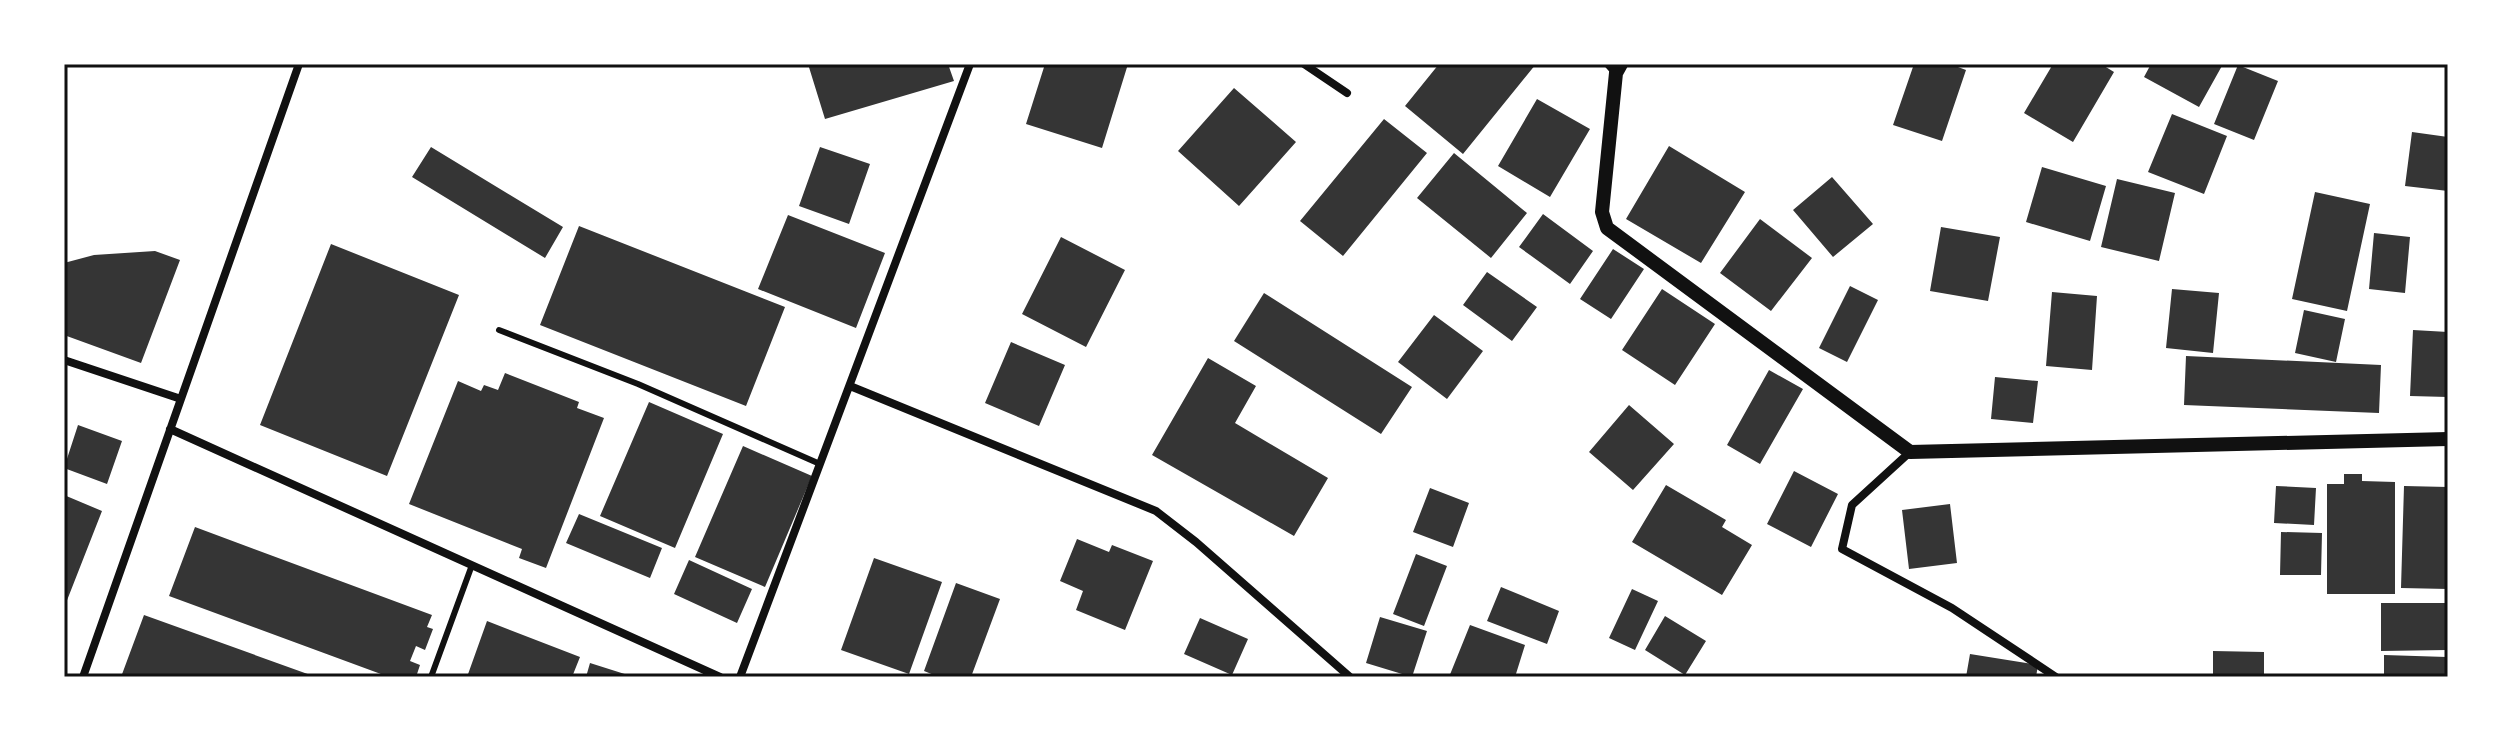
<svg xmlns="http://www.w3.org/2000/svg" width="2512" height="741" font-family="'Playfair Display',serif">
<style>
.building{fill:#353535}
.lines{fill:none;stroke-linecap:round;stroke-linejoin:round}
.service{stroke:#111;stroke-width:6}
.minor{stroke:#111;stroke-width:8}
.tertiary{stroke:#111;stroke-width:14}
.neatline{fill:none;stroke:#111;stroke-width:3}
</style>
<rect width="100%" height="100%" fill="#fff"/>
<path class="building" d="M 808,64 L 948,64 L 954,81 L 825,119 Z
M 1045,64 L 1128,64 L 1102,148 L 1026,124 Z
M 1439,64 L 1536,64 L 1463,154 L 1405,106 Z
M 1914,64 L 1950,64 L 1966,70 L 1942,141 L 1893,125 Z
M 2053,64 L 2101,64 L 2114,72 L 2073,142 L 2024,113 Z
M 2151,64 L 2223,64 L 2199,107 L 2144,77 Z
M 2238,65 L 2278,81 L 2254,140 L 2214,124 Z
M 1234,88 L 1296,142 L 1239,206 L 1178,151 Z
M 1537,99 L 1590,129 L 1550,197 L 1498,166 Z
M 2172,114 L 2227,136 L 2204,194 L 2148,172 Z
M 1384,119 L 1427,153 L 1343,256 L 1300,221 Z
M 2412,132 L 2448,137 L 2448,191 L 2405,186 Z
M 1669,146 L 1745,192 L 1701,263 L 1626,219 Z
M 431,147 L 563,227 L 545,258 L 412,177 Z
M 820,147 L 870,164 L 849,224 L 799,206 Z
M 1454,153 L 1527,213 L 1491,258 L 1417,198 Z
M 2042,167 L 2106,186 L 2090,241 L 2026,222 Z
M 1832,177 L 1873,224 L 1833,257 L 1793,210 Z
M 2117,179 L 2175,193 L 2159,261 L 2101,247 Z
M 2315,192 L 2370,204 L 2347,311 L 2292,299 Z
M 1543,214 L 1593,251 L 1570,284 L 1519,247 Z
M 788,215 L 885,253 L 856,328 L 758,289 Z
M 1760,219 L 1812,258 L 1771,311 L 1720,273 Z
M 579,226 L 785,307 L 746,406 L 540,325 Z
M 1941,227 L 2000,237 L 1988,301 L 1930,291 Z
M 2374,233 L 2410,237 L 2405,293 L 2369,289 Z
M 1061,237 L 1125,270 L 1086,347 L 1022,314 Z
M 331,244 L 459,295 L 387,476 L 260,425 Z
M 1613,249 L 1644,269 L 1611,319 L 1580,299 Z
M 155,251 L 180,260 L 141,363 L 64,335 L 64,263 L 94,255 Z
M 1487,272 L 1537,307 L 1512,341 L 1463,305 Z
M 1850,286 L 1878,300 L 1847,362 L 1819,348 Z
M 1662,289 L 1715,324 L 1675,385 L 1622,350 Z
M 2172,289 L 2219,293 L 2213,353 L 2166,348 Z
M 2052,292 L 2097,296 L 2092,370 L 2046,366 Z
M 1264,293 L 1412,387 L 1381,434 L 1234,341 Z
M 2304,310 L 2345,319 L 2336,362 L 2295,353 Z
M 1434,315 L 1483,351 L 1447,399 L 1398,362 Z
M 2413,330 L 2448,332 L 2448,397 L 2410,396 Z
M 1011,342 L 1065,365 L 1039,426 L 985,403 Z
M 2186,356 L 2381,365 L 2379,413 L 2184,405 Z
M 1208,358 L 1256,386 L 1235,423 L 1328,478 L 1294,536 L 1152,455 Z
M 1769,370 L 1803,389 L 1760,464 L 1727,445 Z
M 505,373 L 579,402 L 577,408 L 604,418 L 546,568 L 519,558 L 522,549 L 409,504 L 458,381 L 481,391 L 484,385 L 498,390 Z
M 1995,377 L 2038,381 L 2033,423 L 1991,419 Z
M 649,402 L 723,434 L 675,548 L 600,516 Z
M 1629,405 L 1674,444 L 1633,490 L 1589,452 Z
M 78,425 L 122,441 L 107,484 L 64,468 Z
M 743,446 L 812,476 L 765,587 L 695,557 Z
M 1794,471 L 1838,494 L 1811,547 L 1767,524 Z
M 2344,474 L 2362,474 L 2362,481 L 2395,482 L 2395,594 L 2327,594 L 2327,484 L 2344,484 Z
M 1666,485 L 1726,520 L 1722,527 L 1752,545 L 1722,595 L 1632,542 Z
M 2276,486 L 2316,488 L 2314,525 L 2274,523 Z
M 2404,486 L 2448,487 L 2448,589 L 2401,588 Z
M 1430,488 L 1469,503 L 1453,547 L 1413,532 Z
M 64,495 L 102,511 L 64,608 Z
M 1950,504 L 1957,563 L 1909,569 L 1902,510 Z
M 579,514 L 662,548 L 650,578 L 566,543 Z
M 195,527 L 432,615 L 427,627 L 433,629 L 425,650 L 416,646 L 410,661 L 420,665 L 416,677 L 389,677 L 169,596 Z
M 2281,532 L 2322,533 L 2321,575 L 2280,575 Z
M 1077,539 L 1109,552 L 1112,545 L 1153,561 L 1125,630 L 1076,610 L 1083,591 L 1060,581 Z
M 1416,554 L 1447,566 L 1424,626 L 1393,614 Z
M 874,558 L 942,582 L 909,674 L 841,650 Z
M 689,560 L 752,589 L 737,623 L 674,594 Z
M 956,583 L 1000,599 L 971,677 L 939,677 L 924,671 Z
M 1501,587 L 1559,611 L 1547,644 L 1487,621 Z
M 1632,589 L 1658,601 L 1635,650 L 1609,638 Z
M 2381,603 L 2446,603 L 2447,650 L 2381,651 Z
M 144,615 L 316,677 L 121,677 Z
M 1665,616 L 1706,641 L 1685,675 L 1645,650 Z
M 1380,617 L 1427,631 L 1412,677 L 1366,663 Z
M 1200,618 L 1248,639 L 1232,675 L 1184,654 Z
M 487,621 L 580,657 L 572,677 L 467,677 Z
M 1470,625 L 1525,645 L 1515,677 L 1449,677 Z
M 2213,651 L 2264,652 L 2264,677 L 2213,677 Z
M 1970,654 L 2038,665 L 2036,677 L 1966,677 Z
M 2384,655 L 2447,657 L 2447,677 L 2384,677 Z
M 590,663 L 631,676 L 631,677 L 586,677 Z"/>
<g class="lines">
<path class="service" d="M 499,330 L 638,384 L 820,464
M 431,677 L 472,565"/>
<path class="minor" d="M 1304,64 L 1347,93
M 1608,64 L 1616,73
M 64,360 L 181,399
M 850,386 L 1156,511 L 1196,542 L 1350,677
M 170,429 L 720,677
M 1910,452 L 1852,505 L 1842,549 L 1952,608 L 2056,677
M 83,677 L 299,64
M 740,677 L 970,64"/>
<path class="tertiary" d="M 1621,64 L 1616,73 L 1602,212 L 1607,228 L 1910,452 L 2448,439"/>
</g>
<rect width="2512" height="741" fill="none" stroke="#ffffff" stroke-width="132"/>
<rect x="66" y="66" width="2380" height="609" class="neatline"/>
</svg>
